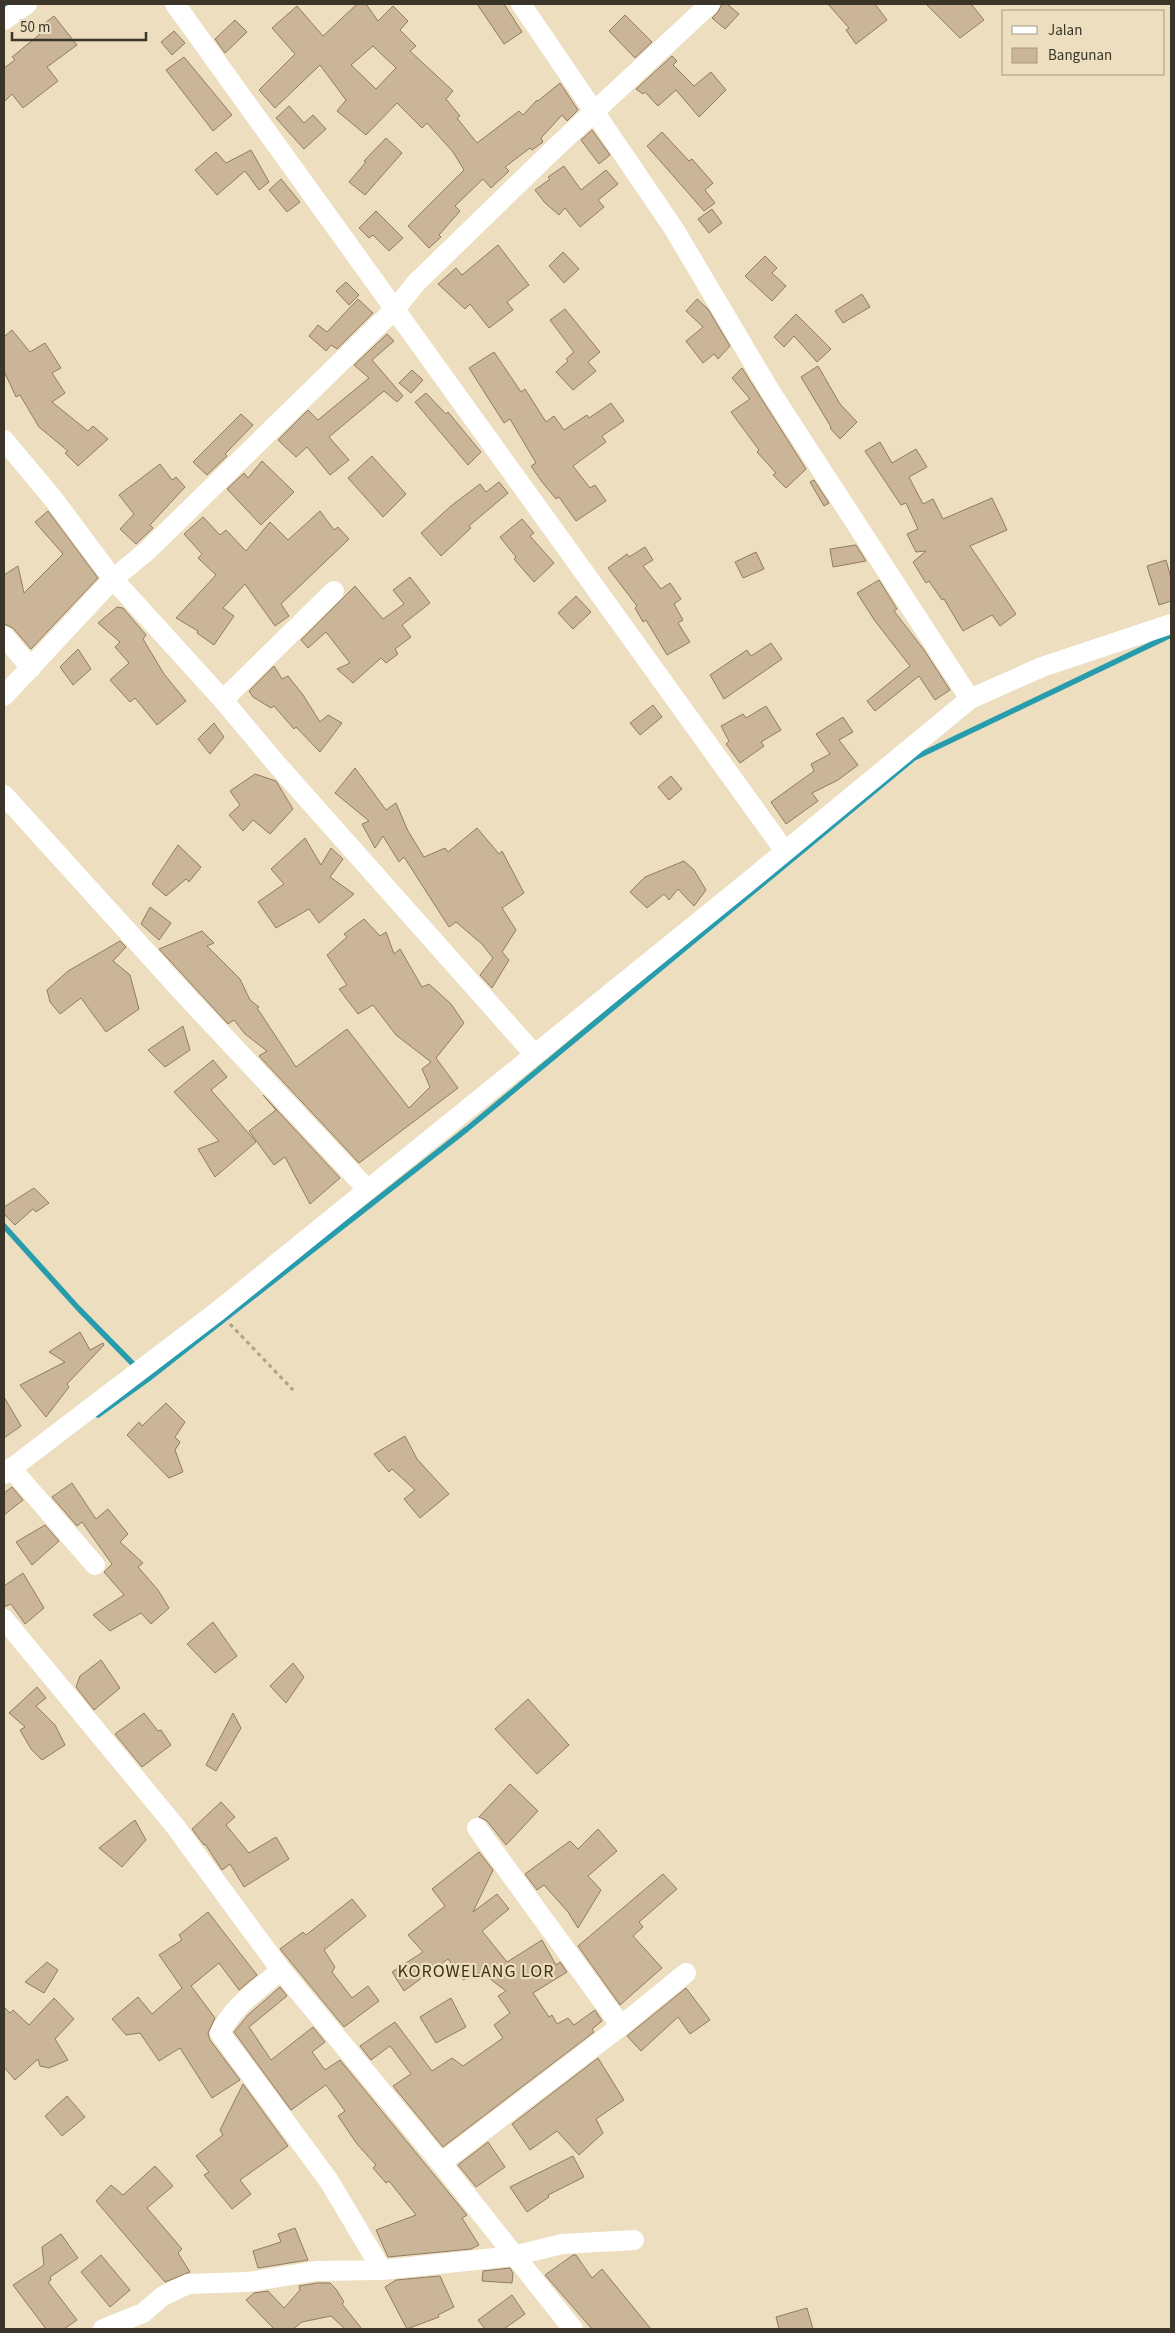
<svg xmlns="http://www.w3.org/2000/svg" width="1175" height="2333" font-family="'Source Sans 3',sans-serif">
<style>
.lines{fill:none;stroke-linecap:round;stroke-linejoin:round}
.stream{stroke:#279cad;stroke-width:5.5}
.building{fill:#cab599;stroke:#907c62;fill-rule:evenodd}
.path{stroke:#aca288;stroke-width:3;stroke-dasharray:4 4;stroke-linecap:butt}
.minor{stroke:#fff;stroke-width:20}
.labels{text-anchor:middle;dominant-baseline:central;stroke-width:4.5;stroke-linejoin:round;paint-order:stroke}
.quarter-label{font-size:18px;letter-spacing:1px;fill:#3f3318;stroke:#ecdebe}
</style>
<rect width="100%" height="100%" fill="#ecdebe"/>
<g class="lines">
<path class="stream" d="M 4,7 L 9,4
M 4,1226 L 78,1308 L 137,1368
M 98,1415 L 148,1379 L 467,1129 L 914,758 L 1171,635"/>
</g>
<path class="building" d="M 357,4 L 366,4 L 378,21 L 393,6 L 408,21 L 400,30 L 416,46 L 410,51 L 453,91 L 446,99 L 460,116 L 457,118 L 477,143 L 519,111 L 523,115 L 537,100 L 538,101 L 560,83 L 578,110 L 567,121 L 562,115 L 541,138 L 543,142 L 532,150 L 530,148 L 505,167 L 509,171 L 491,188 L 483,179 L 455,206 L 460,211 L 439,235 L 441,237 L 429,248 L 408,226 L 464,170 L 453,152 L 427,123 L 422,128 L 397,103 L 366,135 L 337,111 L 346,100 L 320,65 L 275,108 L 259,90 L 295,54 L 272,28 L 297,6 L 323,36 ZM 373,46 L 396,68 L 376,89 L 351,65 Z
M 477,4 L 504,4 L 522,32 L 504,44 Z
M 722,4 L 727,4 L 739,14 L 725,29 L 712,18 L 718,12 Z
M 828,4 L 875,4 L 887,20 L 856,44 L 846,30 L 849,28 Z
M 926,4 L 971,4 L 984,20 L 960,38 Z
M 625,15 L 652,42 L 635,58 L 609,31 Z
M 54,16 L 77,45 L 47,67 L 58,81 L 23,108 L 12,94 L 4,102 L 4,68 L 15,60 L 12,57 L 45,30 L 41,26 Z
M 235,20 L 247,32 L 225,53 L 215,39 Z
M 174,31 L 185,43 L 172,55 L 161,42 Z
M 672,56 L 677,61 L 673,65 L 694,86 L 711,72 L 726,90 L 699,117 L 676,90 L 658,106 L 645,92 L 643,94 L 636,89 Z
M 184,57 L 232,115 L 213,131 L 166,70 Z
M 289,106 L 304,123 L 313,115 L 326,129 L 304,149 L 276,118 Z
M 592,130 L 610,155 L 599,164 L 581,140 Z
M 662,132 L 689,161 L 692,159 L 713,183 L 705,190 L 715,203 L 704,211 L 647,146 Z
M 386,138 L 402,153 L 365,195 L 349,182 L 366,162 L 364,161 Z
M 251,150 L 269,182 L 259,190 L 245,171 L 217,195 L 195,170 L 216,152 L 226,163 Z
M 564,166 L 581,190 L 606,170 L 618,184 L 598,200 L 604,207 L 580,227 L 565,208 L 559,215 L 545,203 L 535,190 L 550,179 L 548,177 Z
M 281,179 L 300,202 L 287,212 L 269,190 Z
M 712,209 L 722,223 L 709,233 L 698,219 Z
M 376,211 L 403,238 L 389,251 L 373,235 L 369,238 L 359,228 Z
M 498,245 L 529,285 L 507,302 L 513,310 L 489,328 L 470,304 L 465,309 L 438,284 L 456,268 L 462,275 Z
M 563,252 L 579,269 L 564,283 L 549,266 Z
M 765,256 L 777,268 L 772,273 L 786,286 L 772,301 L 745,276 Z
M 346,282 L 359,295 L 349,305 L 336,291 Z
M 862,294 L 870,307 L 843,323 L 835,311 Z
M 358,299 L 373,313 L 337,349 L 331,345 L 326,351 L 309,336 L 318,325 L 327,332 Z
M 697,299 L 708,309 L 730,346 L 718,359 L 714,354 L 703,363 L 686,341 L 703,327 L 686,311 Z
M 565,309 L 600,352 L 588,362 L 596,371 L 573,390 L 556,372 L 568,361 L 566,359 L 574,352 L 550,320 Z
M 796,314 L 831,349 L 817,362 L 794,336 L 784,347 L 774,337 Z
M 12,330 L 30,352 L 45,343 L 61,368 L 52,373 L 65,393 L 52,402 L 88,431 L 93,426 L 108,439 L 78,466 L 65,453 L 68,451 L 39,427 L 20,395 L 16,397 L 4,371 L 4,337 Z
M 387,334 L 394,341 L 372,360 L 403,396 L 397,402 L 384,391 L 329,437 L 349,460 L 330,475 L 307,447 L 296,457 L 278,440 L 308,410 L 318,420 L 369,378 L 354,365 Z
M 494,352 L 521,392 L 525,389 L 546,422 L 554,416 L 564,430 L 587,415 L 589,418 L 611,403 L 624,421 L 602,436 L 606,442 L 573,466 L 590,488 L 595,485 L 606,501 L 576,521 L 559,497 L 556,499 L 542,482 L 531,466 L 536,463 L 510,419 L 504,423 L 469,368 Z
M 818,366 L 840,404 L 857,422 L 840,439 L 830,428 L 831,427 L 801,377 Z
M 742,368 L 806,469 L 786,488 L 773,475 L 776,473 L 757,452 L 759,450 L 731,412 L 750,399 L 732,378 Z
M 412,370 L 423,380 L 411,393 L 399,383 Z
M 426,393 L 446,414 L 448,412 L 481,452 L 468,465 L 415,402 Z
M 241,414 L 253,425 L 225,454 L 227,456 L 207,475 L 193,462 Z
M 880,442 L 892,463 L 916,449 L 927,467 L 909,477 L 923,504 L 933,499 L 943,519 L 992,498 L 1007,530 L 970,546 L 1016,614 L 1000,626 L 992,615 L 963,631 L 944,599 L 942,600 L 929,581 L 926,583 L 913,562 L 926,551 L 916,552 L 907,534 L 918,529 L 906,503 L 901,505 L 865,451 Z
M 372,456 L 406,494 L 383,517 L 348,478 Z
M 262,461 L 294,492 L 261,525 L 227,489 L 244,473 L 248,478 Z
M 160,464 L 172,480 L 176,477 L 185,487 L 150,525 L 153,528 L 136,544 L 120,529 L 134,514 L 119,495 Z
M 814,480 L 829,503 L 824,506 L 810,482 Z
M 499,482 L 508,493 L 469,526 L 471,528 L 441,556 L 421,533 L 451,506 L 480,484 L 486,492 Z
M 48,511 L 98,578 L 31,649 L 13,628 L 4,624 L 4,575 L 18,566 L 24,593 L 63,554 L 35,522 Z
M 320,511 L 334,530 L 338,527 L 349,539 L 281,604 L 289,616 L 275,626 L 245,584 L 223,608 L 234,616 L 214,645 L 197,633 L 198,631 L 176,618 L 216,575 L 198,558 L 202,554 L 184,534 L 203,517 L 220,535 L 226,530 L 246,551 L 270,522 L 288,540 Z
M 522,519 L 534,533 L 530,536 L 554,563 L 534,582 L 514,559 L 516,557 L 500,537 Z
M 856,545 L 866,561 L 833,567 L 830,549 Z
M 645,547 L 653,560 L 643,566 L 661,589 L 670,583 L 681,599 L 674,604 L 683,620 L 678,623 L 690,642 L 667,655 L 646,620 L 643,622 L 635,608 L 637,606 L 608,568 L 627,554 L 629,557 Z
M 756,552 L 764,569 L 743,578 L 735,562 Z
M 1166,560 L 1171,578 L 1171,601 L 1159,605 L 1147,566 Z
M 410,577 L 430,603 L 402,625 L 411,637 L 395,649 L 398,654 L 386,663 L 381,658 L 353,683 L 337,669 L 350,663 L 326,632 L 308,648 L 301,640 L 355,586 L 383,619 L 404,604 L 393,590 Z
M 879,580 L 897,609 L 894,611 L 924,650 L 950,690 L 935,700 L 919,676 L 875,711 L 867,701 L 910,666 L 875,621 L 857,593 Z
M 576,596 L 591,612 L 573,629 L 558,613 Z
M 117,607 L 123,608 L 146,635 L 143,639 L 164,674 L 186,701 L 157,725 L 135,698 L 130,702 L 110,680 L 129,663 L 115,647 L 120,642 L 98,623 Z
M 771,643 L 782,659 L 724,699 L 710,675 L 747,650 L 751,656 Z
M 78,649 L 91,669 L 73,685 L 60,667 Z
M 274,666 L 282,679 L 288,676 L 303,695 L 320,722 L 328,715 L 342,723 L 320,752 L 296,727 L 294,729 L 274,706 L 271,708 L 253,697 L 249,691 Z
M 653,705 L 662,717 L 640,735 L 630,723 Z
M 766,706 L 781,730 L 761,742 L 764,746 L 740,763 L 726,744 L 729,741 L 721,726 L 743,714 L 746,718 Z
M 843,717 L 853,732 L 839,740 L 858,765 L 838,780 L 812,793 L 818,801 L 786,824 L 771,802 L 814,771 L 811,764 L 830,754 L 816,734 Z
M 214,723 L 224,737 L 210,754 L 198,739 Z
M 355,768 L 386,810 L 396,803 L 408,831 L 424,857 L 445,848 L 448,852 L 477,828 L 499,854 L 502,851 L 524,893 L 502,908 L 516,930 L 502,952 L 509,960 L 492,988 L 480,975 L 493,958 L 482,944 L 456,922 L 449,927 L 404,857 L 399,862 L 383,836 L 375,848 L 362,824 L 369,821 L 335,793 Z
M 255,774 L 276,781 L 293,809 L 270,834 L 253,820 L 243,831 L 229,815 L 240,805 L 230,791 Z
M 671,776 L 682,789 L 669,800 L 658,787 Z
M 305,838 L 321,865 L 331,848 L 343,859 L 330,877 L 354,894 L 319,923 L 309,909 L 276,928 L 258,902 L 284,884 L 271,869 Z
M 178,845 L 201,867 L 189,882 L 186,879 L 166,896 L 152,884 Z
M 684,861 L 694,870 L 706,890 L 694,906 L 678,889 L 669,900 L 664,894 L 647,908 L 630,892 L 645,877 Z
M 150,907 L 171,923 L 159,940 L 141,924 Z
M 364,919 L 380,936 L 386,932 L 394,954 L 400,949 L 422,987 L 429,984 L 451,1004 L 464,1023 L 436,1058 L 458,1088 L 359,1163 L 259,1056 L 267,1051 L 245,1034 L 234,1020 L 228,1024 L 159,949 L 202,931 L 214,943 L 207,946 L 240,979 L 250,1000 L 259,1007 L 257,1008 L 296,1067 L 347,1029 L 409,1108 L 430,1087 L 422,1069 L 431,1062 L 396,1035 L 373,1005 L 358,1014 L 339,989 L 347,985 L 327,955 L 347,937 L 344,934 Z
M 120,941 L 126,947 L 113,961 L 130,975 L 139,1009 L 106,1032 L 81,998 L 60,1014 L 50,1002 L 47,990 L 68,971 Z
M 183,1026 L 190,1050 L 165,1067 L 148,1050 Z
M 213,1060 L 227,1077 L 211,1090 L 256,1142 L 215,1177 L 198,1149 L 219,1141 L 174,1092 Z
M 263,1095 L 340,1178 L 310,1204 L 285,1157 L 274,1165 L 249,1131 L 276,1110 Z
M 34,1188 L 49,1203 L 36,1212 L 33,1209 L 15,1225 L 4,1214 L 4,1207 Z
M 80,1332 L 90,1350 L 103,1343 L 104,1345 L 67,1384 L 69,1387 L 46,1417 L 20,1385 L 65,1362 L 49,1352 Z
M 4,1397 L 21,1426 L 4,1438 Z
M 166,1403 L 185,1422 L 175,1437 L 180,1442 L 175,1450 L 183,1472 L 169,1478 L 127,1435 L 139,1422 L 142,1426 Z
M 405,1436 L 417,1459 L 449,1494 L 420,1518 L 404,1499 L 415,1490 L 392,1469 L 389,1472 L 374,1454 Z
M 72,1483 L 96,1519 L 108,1509 L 128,1534 L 120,1542 L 143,1563 L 138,1567 L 158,1590 L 169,1608 L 151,1624 L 141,1613 L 110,1631 L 93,1615 L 124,1595 L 104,1572 L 112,1564 L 82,1522 L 77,1526 L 52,1497 Z
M 12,1487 L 23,1500 L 4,1515 L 4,1493 Z
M 45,1525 L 59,1541 L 32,1565 L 16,1542 Z
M 23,1573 L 44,1608 L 25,1624 L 11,1604 L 4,1607 L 4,1586 Z
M 213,1622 L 237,1656 L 215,1673 L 187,1644 Z
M 101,1660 L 120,1688 L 94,1710 L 76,1687 L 80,1676 Z
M 293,1663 L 304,1677 L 286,1703 L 270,1686 Z
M 37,1687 L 46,1698 L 36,1706 L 55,1725 L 65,1745 L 42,1760 L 31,1749 L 20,1730 L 25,1727 L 9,1713 Z
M 528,1699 L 569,1745 L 537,1774 L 495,1729 Z
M 144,1713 L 158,1731 L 161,1730 L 171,1745 L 142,1767 L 115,1734 Z
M 233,1713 L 241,1728 L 216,1771 L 206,1765 Z
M 510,1784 L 538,1811 L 506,1845 L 487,1821 L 479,1817 Z
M 221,1802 L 235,1817 L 226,1825 L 249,1853 L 276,1837 L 289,1859 L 244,1887 L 230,1864 L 222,1870 L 205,1844 L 204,1845 L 192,1829 Z
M 135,1820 L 146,1840 L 122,1867 L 99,1848 Z
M 598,1829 L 617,1851 L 588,1876 L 601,1890 L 578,1928 L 568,1912 L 544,1885 L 537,1890 L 525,1874 L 570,1841 L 578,1849 Z
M 479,1852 L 493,1870 L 473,1912 L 497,1894 L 509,1909 L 482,1931 L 507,1962 L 542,1940 L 556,1965 L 560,1962 L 567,1972 L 533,1993 L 549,2017 L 552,2015 L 557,2024 L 568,2018 L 574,2025 L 595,2010 L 602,2021 L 592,2029 L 594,2032 L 443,2147 L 393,2086 L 411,2074 L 390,2046 L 371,2060 L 360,2046 L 395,2022 L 432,2071 L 452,2058 L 463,2066 L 503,2038 L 494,2025 L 510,2013 L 498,1996 L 506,1991 L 481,1972 L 463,1980 L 448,1959 L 404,1991 L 392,1972 L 423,1952 L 408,1935 L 445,1906 L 432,1889 Z
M 663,1874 L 677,1889 L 639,1922 L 643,1927 L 633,1936 L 662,1968 L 620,2005 L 578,1946 Z
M 352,1899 L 366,1916 L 324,1950 L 335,1967 L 332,1972 L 352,1998 L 368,1986 L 379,2001 L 344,2027 L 280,1949 L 303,1932 L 306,1935 Z
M 208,1912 L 257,1975 L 239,1990 L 219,1963 L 191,1986 L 215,2018 L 208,2033 L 210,2040 L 240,2080 L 212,2098 L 180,2048 L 159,2061 L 140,2033 L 126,2035 L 112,2019 L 138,1997 L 152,2014 L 182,1988 L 159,1955 L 182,1940 L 179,1935 Z
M 47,1962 L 58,1970 L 44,1993 L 25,1982 Z
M 280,1987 L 287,1996 L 249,2027 L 271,2060 L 313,2027 L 325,2042 L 312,2052 L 325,2070 L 340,2060 L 467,2215 L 462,2218 L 479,2245 L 471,2249 L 388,2257 L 376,2230 L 416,2215 L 389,2181 L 386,2183 L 373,2168 L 376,2165 L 357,2144 L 338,2116 L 345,2111 L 326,2085 L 291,2110 L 234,2032 L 248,2015 Z
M 686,1988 L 710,2020 L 690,2034 L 678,2017 L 641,2051 L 627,2036 Z
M 54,1998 L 74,2019 L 55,2039 L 68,2060 L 49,2068 L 40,2066 L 38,2059 L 15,2080 L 4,2067 L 4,2007 L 10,2013 L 13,2010 L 29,2025 Z
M 451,1998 L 466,2027 L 436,2043 L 420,2017 Z
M 598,2058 L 624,2100 L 596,2119 L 603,2133 L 579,2155 L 557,2131 L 530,2150 L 512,2124 Z
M 243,2084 L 288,2146 L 240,2180 L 251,2194 L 232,2209 L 204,2175 L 209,2172 L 196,2156 L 223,2135 L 220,2130 Z
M 67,2096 L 85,2117 L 62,2136 L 45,2116 Z
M 488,2142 L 505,2167 L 476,2187 L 458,2165 Z
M 573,2156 L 584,2177 L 548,2195 L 549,2197 L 527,2212 L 510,2187 Z
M 155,2166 L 173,2186 L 147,2208 L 182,2249 L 178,2253 L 190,2272 L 165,2282 L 96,2201 L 111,2185 L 123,2195 Z
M 295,2228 L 308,2260 L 258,2268 L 253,2251 L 281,2242 L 278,2234 Z
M 61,2234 L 78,2258 L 50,2277 L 51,2280 L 48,2282 L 77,2320 L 64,2329 L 46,2329 L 13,2285 L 44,2265 L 42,2247 Z
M 101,2255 L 130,2290 L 110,2307 L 81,2272 Z
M 573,2255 L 576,2255 L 592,2278 L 602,2269 L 651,2329 L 592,2329 L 545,2275 Z
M 510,2268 L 513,2273 L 512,2283 L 482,2281 L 483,2271 Z
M 440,2276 L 454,2307 L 438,2315 L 439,2317 L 407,2329 L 385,2287 L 396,2280 Z
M 317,2283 L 330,2283 L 336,2289 L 344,2302 L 342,2304 L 362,2329 L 345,2329 L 331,2316 L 302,2322 L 293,2329 L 274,2329 L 246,2300 L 254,2293 L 268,2291 L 284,2308 L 300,2290 L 299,2286 Z
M 512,2295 L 525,2314 L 504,2329 L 485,2329 L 478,2320 Z
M 807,2308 L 813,2329 L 779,2329 L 776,2317 Z"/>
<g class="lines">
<path class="path" d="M 230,1324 L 293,1390"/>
<path class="minor" d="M 175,4 C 380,285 579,569 784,850
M 521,4 L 674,229 L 770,391 L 970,699
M 4,20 L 27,4
M 4,440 L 55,501 L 113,579 L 223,700 L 274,761 L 535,1055
M 4,636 L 31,668
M 4,696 L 113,579 L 147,551 L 396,308 L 416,283 L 554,149 L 710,4
M 223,700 L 334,591
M 4,795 L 187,997 L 368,1190
M 11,1468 L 95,1565
M 4,1474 L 218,1311 L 748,882 L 970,699 L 1042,667 L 1171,624
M 4,1619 L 175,1826 L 281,1970 L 441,2163 L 573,2329
M 477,1828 L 621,2026
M 281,1970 C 258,1990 233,2006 220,2033 L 329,2181 L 382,2270
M 441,2163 L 621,2026 L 686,1973
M 103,2329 L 143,2313 L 163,2296 L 188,2284 L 248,2282 L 316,2271 L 382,2270 L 513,2256 L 562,2244 L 634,2240"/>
</g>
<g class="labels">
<g class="quarter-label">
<text x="476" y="1971">KOROWELANG LOR</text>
</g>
</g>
<rect width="1175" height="2333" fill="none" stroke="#3a3528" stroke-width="10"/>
<rect x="1002" y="10" width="162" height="65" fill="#ecdebe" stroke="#a59a82"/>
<rect x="1012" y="26" width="25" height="8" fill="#ffffff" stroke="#a59a82"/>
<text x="1048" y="35" font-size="15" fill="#3a3528">Jalan</text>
<rect x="1012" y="48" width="25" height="15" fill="#cab599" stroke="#a59a82"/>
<text x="1048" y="60" font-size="15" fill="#3a3528">Bangunan</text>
<path d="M12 32v8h134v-8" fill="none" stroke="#3a3528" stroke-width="2.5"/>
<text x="20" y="32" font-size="15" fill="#3a3528" stroke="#ecdebe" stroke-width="4" paint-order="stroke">50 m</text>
</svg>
